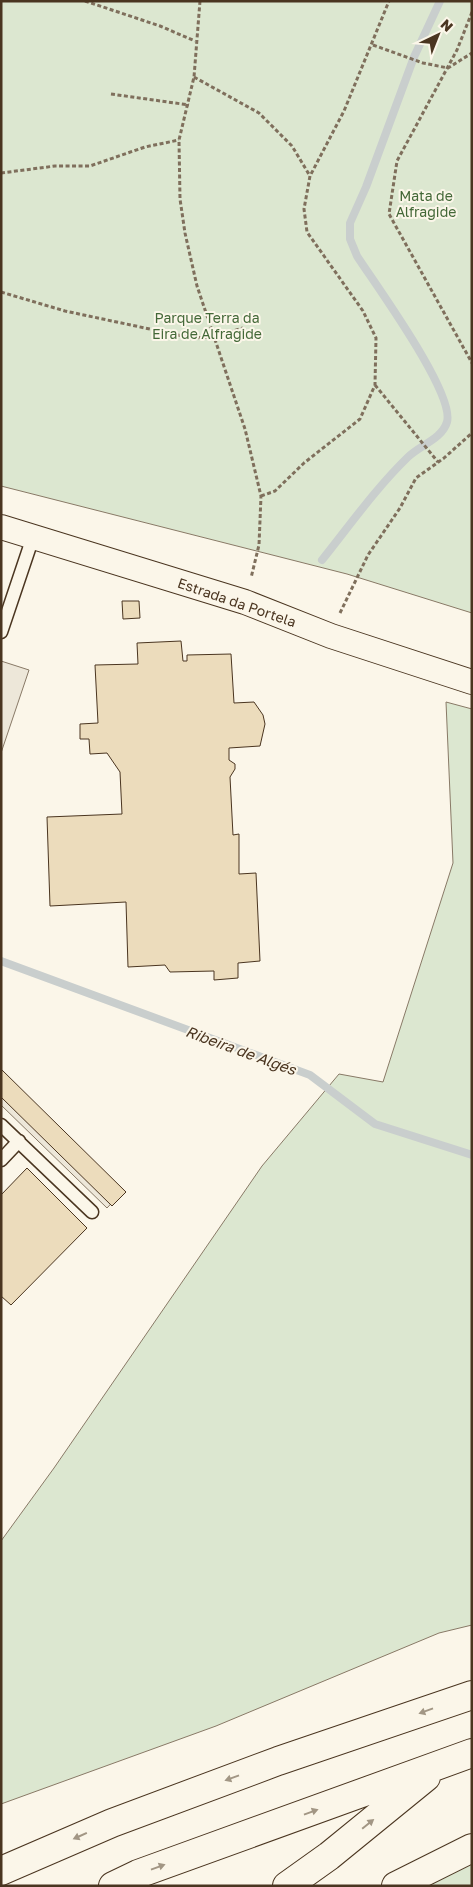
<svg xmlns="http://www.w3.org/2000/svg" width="473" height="1887" font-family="'Golos Text',sans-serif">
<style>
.green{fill:#dce7d0;stroke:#887966}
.parking{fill:#ede7d9;stroke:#887966}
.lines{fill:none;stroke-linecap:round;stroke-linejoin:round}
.stream{stroke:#c9cecd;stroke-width:8}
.building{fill:#ecdcbc;stroke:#4a3520}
.lane-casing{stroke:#4a3520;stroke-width:15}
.street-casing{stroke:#4a3520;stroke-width:26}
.secondary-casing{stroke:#4a3520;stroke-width:30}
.highway-casing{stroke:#4a3520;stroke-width:30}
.path{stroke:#7f6f5c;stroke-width:3;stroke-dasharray:4 2.5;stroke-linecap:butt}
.lane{stroke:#fbf6e9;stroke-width:12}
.street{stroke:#fbf6e9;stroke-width:24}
.secondary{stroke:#fbf6e9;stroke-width:28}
.highway{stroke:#fbf6e9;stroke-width:28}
.oneway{fill:#a29684}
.labels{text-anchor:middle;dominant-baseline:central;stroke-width:4;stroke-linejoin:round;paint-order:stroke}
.park-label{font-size:14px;fill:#436837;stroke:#fbf6e9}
.street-label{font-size:14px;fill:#4a3520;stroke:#fbf6e9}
.water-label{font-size:15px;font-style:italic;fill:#4a3520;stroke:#fbf6e9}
</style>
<rect width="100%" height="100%" fill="#fbf6e9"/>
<path class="green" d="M 1,1 L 472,1 L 472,613 L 347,574 L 1,486 Z
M 446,702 L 472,709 L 472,1625 L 439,1633 L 216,1726 L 1,1804 L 1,1541 L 54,1468 L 262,1166 L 339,1074 L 383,1082 L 453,863 Z
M 472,1856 L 472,1886 L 393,1886 Z"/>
<path class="parking" d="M 1,661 L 29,670 L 1,753 Z
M 1,1077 L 121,1193 L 107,1208 L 1,1105 Z"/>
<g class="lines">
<path class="stream" d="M 322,560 C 350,525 376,488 408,457 C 420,445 442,439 447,422 C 455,393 375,284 357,256 L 350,239 L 350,223 L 366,187 L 414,57 L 440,1
M 1,961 L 310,1075 L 375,1124 L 472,1155"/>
</g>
<path class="building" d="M 122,601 L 139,601 L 140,618 L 123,619 Z
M 181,641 L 183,661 L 187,661 L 187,655 L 231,654 L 234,703 L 254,702 L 263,715 L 265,724 L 260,746 L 229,748 L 229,760 L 235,764 L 235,769 L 230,777 L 233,835 L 239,834 L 239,874 L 256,873 L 260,961 L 238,963 L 238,978 L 214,980 L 214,971 L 170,972 L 165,965 L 128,967 L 126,902 L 50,906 L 47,817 L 122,814 L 120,772 L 107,753 L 90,754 L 89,739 L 80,739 L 80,724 L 98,723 L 95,665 L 138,664 L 137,643 Z
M 1,1069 L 126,1192 L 112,1206 L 1,1097 Z
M 27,1168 L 87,1228 L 11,1305 L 1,1296 L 1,1195 Z"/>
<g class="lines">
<g class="lane-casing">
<path id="lane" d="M 1,632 L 33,537
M 1,1125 L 92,1212
M 1,1160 L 19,1141"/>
</g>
<g class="street-casing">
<path id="street" d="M 1,527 L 245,602 L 331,636 L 472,682"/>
</g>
<g class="secondary-casing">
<path id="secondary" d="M 396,1886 L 472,1848"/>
</g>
<g class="highway-casing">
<path id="highway" d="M 1,1871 L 112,1823 L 278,1761 L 472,1695
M 113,1886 L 138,1874 L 472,1753
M 287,1886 L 329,1856 L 426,1777"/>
</g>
<path class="path" d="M 85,1 L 160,26 L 195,41
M 200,1 L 194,77 L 179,140 L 180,199 L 185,233 L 197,286 L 245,429 L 261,496 L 259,545 L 251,578
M 472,12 L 457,50 L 397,161 L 389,214 L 472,363
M 373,45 L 423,63 L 448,68 L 472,53
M 194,77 L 259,113 L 292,146 L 310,176
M 111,94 L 189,105
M 1,173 L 55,166 L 90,166 L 145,147 L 179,140
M 1,292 L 65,311 L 192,338 L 213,337 L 243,328
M 375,385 L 438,462
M 261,496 L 275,491 L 304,463 L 360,419 L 375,385 L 376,338 L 363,311 L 307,232 L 304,209 L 310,176 L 344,111 L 389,1
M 340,613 L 368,555 L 400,508 L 416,478 L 444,458 L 472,433"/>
<use href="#lane" class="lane"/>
<use href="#street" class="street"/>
<use href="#secondary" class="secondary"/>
<use href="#highway" class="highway"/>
</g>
<defs><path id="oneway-solid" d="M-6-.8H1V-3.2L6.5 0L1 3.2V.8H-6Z" transform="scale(1.25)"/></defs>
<g class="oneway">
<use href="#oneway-solid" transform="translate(426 1711) rotate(160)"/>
<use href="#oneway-solid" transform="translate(232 1778) rotate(160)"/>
<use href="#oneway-solid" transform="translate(311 1812) rotate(-20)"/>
<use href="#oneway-solid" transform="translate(368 1824) rotate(-39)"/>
<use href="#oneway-solid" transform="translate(80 1836) rotate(156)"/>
<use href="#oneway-solid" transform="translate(158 1867) rotate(-20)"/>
</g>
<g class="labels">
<g class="park-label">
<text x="426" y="195">Mata de<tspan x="426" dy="16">Alfragide</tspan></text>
<text x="207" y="317">Parque Terra da<tspan x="207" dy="16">Eira de Alfragide</tspan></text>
</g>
<g class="street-label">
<text transform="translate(237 602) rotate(19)">Estrada da Portela</text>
</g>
<g class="water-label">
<text transform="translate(241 1050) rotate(20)">Ribeira de Algés</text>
</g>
</g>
<rect width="473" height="1887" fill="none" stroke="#4a3520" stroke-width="5"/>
<g transform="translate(438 35) rotate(43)" stroke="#fbf6e9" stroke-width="4" paint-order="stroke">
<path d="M0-4L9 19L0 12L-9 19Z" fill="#4a3520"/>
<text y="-8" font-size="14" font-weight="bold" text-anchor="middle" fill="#4a3520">N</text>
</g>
</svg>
